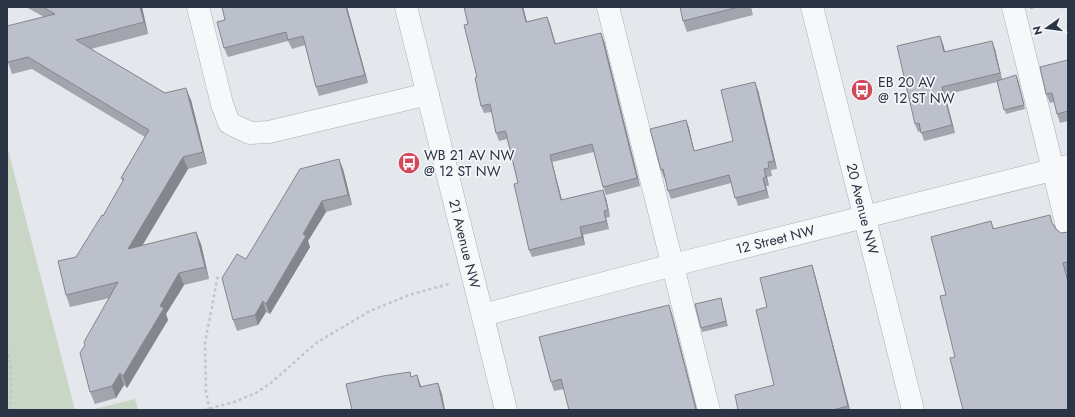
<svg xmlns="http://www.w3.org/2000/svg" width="1075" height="417" font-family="Jost,sans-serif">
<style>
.green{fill:#c9d6c5}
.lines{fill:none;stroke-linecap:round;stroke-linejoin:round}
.minor-casing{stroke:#a9aeb7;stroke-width:23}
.path{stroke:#c2c5cb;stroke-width:2.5;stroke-dasharray:3 3;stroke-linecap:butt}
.minor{stroke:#f7f8fa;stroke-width:22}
.wall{fill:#a1a5ae}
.shaded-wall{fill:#83868d}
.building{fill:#bbc0ca;stroke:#83868d}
.labels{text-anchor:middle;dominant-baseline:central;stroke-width:3.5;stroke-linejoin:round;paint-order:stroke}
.poi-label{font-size:14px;fill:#2b3445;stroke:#f4f6f9;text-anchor:start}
.street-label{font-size:14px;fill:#2b3445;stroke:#f4f6f9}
</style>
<rect width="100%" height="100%" fill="#e4e7ec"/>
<path class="green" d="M 7,146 L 75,410 L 7,410 Z
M 135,399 L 138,410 L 90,410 Z"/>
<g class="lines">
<g class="minor-casing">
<g id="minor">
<path d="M 198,7 L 222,104 L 229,123 L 250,133 L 269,132 L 428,94"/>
<path id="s1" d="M 406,7 L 506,410"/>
<path d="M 608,7 L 709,410"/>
<path id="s2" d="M 812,7 L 913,410"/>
<path d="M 1013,7 L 1068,230"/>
<path id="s3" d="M 483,315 L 673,265 L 1068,166"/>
</g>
</g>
<path class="path" d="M 7,348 C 13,369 11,389 10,410
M 204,410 L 234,402 L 256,393 L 272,382 L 316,343 L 370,311 L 409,295 L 449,284
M 210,410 L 206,392 L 205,343 L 218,275"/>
<use href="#minor" class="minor"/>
</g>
<path class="wall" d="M 26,7 L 142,7 L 148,34 L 91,49 L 165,93 L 191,100 L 207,164 L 188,169 L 142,246 L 201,244 L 209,279 L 184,285 L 166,314 L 168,320 L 127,388 L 124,385 L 116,398 L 95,404 L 90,392 L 85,345 L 110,298 L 70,307 L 66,295 L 76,257 L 103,216 L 123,182 L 121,178 L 145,137 L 32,69 L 12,74 L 8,62 L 44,17 Z
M 222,7 L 347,7 L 368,83 L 319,96 L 316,87 L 305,45 L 292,49 L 288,41 L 228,57 L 224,48 L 225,20 Z
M 464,7 L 523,7 L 527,22 L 547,17 L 555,44 L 604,41 L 640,186 L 606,195 L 603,187 L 594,152 L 552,162 L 562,200 L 606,198 L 610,217 L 606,218 L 609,229 L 583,235 L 585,245 L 532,257 L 529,250 L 518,183 L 507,139 L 499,141 L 496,133 L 492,112 L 484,113 L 481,106 L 468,24 Z
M 680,7 L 751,7 L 753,15 L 687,32 L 683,21 Z
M 1030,7 L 1037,7 L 1031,9 Z
M 943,44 L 945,52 L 995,49 L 1002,79 L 1018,80 L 1025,109 L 1006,114 L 997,82 L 945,95 L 955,133 L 924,141 L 921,131 L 918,132 L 915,124 Z
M 1068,60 L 1068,121 L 1060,123 L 1057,114 L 1054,102 L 1050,103 L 1046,94 Z
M 758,90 L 777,169 L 771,170 L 772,176 L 767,177 L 769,186 L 766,186 L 769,198 L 738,206 L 731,183 L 671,199 L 668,191 L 665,178 L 664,178 L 661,170 L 686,120 L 689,128 L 694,151 L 733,141 Z
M 343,169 L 352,205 L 326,212 L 308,241 L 310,247 L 270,314 L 266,312 L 258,325 L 237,331 L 233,320 Z
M 991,221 L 994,229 L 1054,224 L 1056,229 L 1061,233 L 1068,232 L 1068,272 L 1066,273 L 1068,279 L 1068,410 L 955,357 L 946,295 Z
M 812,265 L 815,275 L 850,410 L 738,410 L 774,385 L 767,307 Z
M 722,302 L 728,326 L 702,332 L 701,328 Z
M 672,314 L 564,389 L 554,391 L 551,382 Z"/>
<path class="shaded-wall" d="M 140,7 L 142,7 L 148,34 L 144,22 Z
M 346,7 L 347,7 L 368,83 L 365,75 Z
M 522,7 L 523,7 L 529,30 L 526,22 Z
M 547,17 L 550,24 L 558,52 L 555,44 Z
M 601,33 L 604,41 L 640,186 L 637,178 Z
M 940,36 L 943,44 L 947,60 L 944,52 Z
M 992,41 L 995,49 L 1002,81 Z
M 1016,75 L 1018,80 L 1025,109 L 1024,105 Z
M 755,82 L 758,90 L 777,169 L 774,161 Z
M 942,87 L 945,95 L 955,133 L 952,125 Z
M 186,88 L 191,100 L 207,164 L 203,152 Z
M 686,120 L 689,128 L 696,159 L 694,151 Z
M 550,155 L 552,162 L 564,208 L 561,200 Z
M 183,157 L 188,169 L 133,261 L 128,249 Z
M 339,159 L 343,169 L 352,205 L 348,195 Z
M 764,169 L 767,177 L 769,186 L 766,177 Z
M 763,178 L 766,186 L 769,198 L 766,190 Z
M 603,190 L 606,198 L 610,217 L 608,210 Z
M 322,201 L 326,212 L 308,241 L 310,247 L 270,314 L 266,304 L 303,234 Z
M 604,211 L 606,218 L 609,229 L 606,221 Z
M 580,227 L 583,235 L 585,245 L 582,237 Z
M 196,232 L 201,244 L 209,279 L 205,267 Z
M 1063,263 L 1068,279 L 1068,282 Z
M 812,265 L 815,275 L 850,410 L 848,406 Z
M 179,273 L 184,285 L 166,314 L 168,320 L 127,388 L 123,376 L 160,306 Z
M 263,301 L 266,312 L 258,325 L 255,315 Z
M 669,305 L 672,314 L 697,410 L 696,410 Z
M 120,373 L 124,385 L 116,398 L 112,386 Z
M 417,375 L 421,386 L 424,398 L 420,387 Z
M 438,383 L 442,394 L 445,410 L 444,410 Z"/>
<path class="building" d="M 43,7 L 140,7 L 144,22 L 76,40 L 165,93 L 186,88 L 203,152 L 183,157 L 128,249 L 196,232 L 205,267 L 179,273 L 160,306 L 164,308 L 123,376 L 120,373 L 112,386 L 90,392 L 80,353 L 85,345 L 84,342 L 118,282 L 66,295 L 58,261 L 76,257 L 102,215 L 103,216 L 124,179 L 121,178 L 149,130 L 28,57 L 8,62 L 7,60 L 7,26 L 55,14 Z
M 222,7 L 346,7 L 365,75 L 316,87 L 303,36 L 288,40 L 286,32 L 224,48 L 217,22 L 225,20 Z
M 464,7 L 522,7 L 526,22 L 547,17 L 555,44 L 601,33 L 637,178 L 603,187 L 592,144 L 550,155 L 561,200 L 603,190 L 608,210 L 604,211 L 606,221 L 580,227 L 582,237 L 529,250 L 514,184 L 518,183 L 506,133 L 505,131 L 496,133 L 490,104 L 481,106 L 475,78 L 477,77 L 464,25 L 468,24 Z
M 680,7 L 739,7 L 683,21 Z
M 940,36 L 944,52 L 992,41 L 1000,73 L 942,87 L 952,125 L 921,133 L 919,123 L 915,124 L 897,46 Z
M 1068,60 L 1068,111 L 1057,114 L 1052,93 L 1046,94 L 1040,67 Z
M 1016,75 L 1024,105 L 1004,110 L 997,81 Z
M 755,82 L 774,161 L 768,162 L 769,168 L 764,169 L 766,177 L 763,178 L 766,190 L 735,198 L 729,175 L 668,191 L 663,169 L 661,170 L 650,129 L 686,120 L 694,151 L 733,141 L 721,90 Z
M 339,159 L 348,195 L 322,201 L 303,234 L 306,236 L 266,304 L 263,301 L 255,315 L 233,320 L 222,278 L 237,254 L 246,259 L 300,169 Z
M 1050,215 L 1052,223 L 1056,229 L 1061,233 L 1068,232 L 1068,262 L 1063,263 L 1068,282 L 1068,410 L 963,410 L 950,358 L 955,357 L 940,296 L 946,295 L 931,237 L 991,221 L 993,229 Z
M 812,265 L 848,406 L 833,410 L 738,410 L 735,395 L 774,385 L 756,310 L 767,307 L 760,278 Z
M 721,298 L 726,321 L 701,328 L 695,304 Z
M 669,305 L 696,410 L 569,410 L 561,379 L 551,382 L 539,337 Z
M 410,372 L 411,377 L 417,375 L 420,387 L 438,383 L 444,410 L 352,410 L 346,384 L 383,376 Z"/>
<defs>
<g id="bus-disc" transform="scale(1.15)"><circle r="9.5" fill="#d1495b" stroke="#f4f6f9"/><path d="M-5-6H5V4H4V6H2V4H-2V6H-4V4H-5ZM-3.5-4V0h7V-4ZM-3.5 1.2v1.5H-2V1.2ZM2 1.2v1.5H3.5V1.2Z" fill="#fff"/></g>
</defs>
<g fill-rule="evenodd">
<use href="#bus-disc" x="862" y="90"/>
<use href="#bus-disc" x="409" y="163"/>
</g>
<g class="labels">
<g class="poi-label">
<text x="878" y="82">EB 20 AV<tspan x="878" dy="16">@ 12 ST NW</tspan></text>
<text x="424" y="155">WB 21 AV NW<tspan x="424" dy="16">@ 12 ST NW</tspan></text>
</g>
<g class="street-label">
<text stroke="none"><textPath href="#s2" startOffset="208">20 Avenue NW</textPath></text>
<text stroke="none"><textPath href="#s3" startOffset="302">12 Street NW</textPath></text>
<text stroke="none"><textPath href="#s1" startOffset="244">21 Avenue NW</textPath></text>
</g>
</g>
<rect width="1075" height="417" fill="none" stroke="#2b3445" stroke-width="16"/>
<g transform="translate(1047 28) rotate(256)" stroke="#f4f6f9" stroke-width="3" paint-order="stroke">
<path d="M0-3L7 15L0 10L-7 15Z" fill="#2b3445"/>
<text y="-6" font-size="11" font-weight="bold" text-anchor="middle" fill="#2b3445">N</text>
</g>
</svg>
